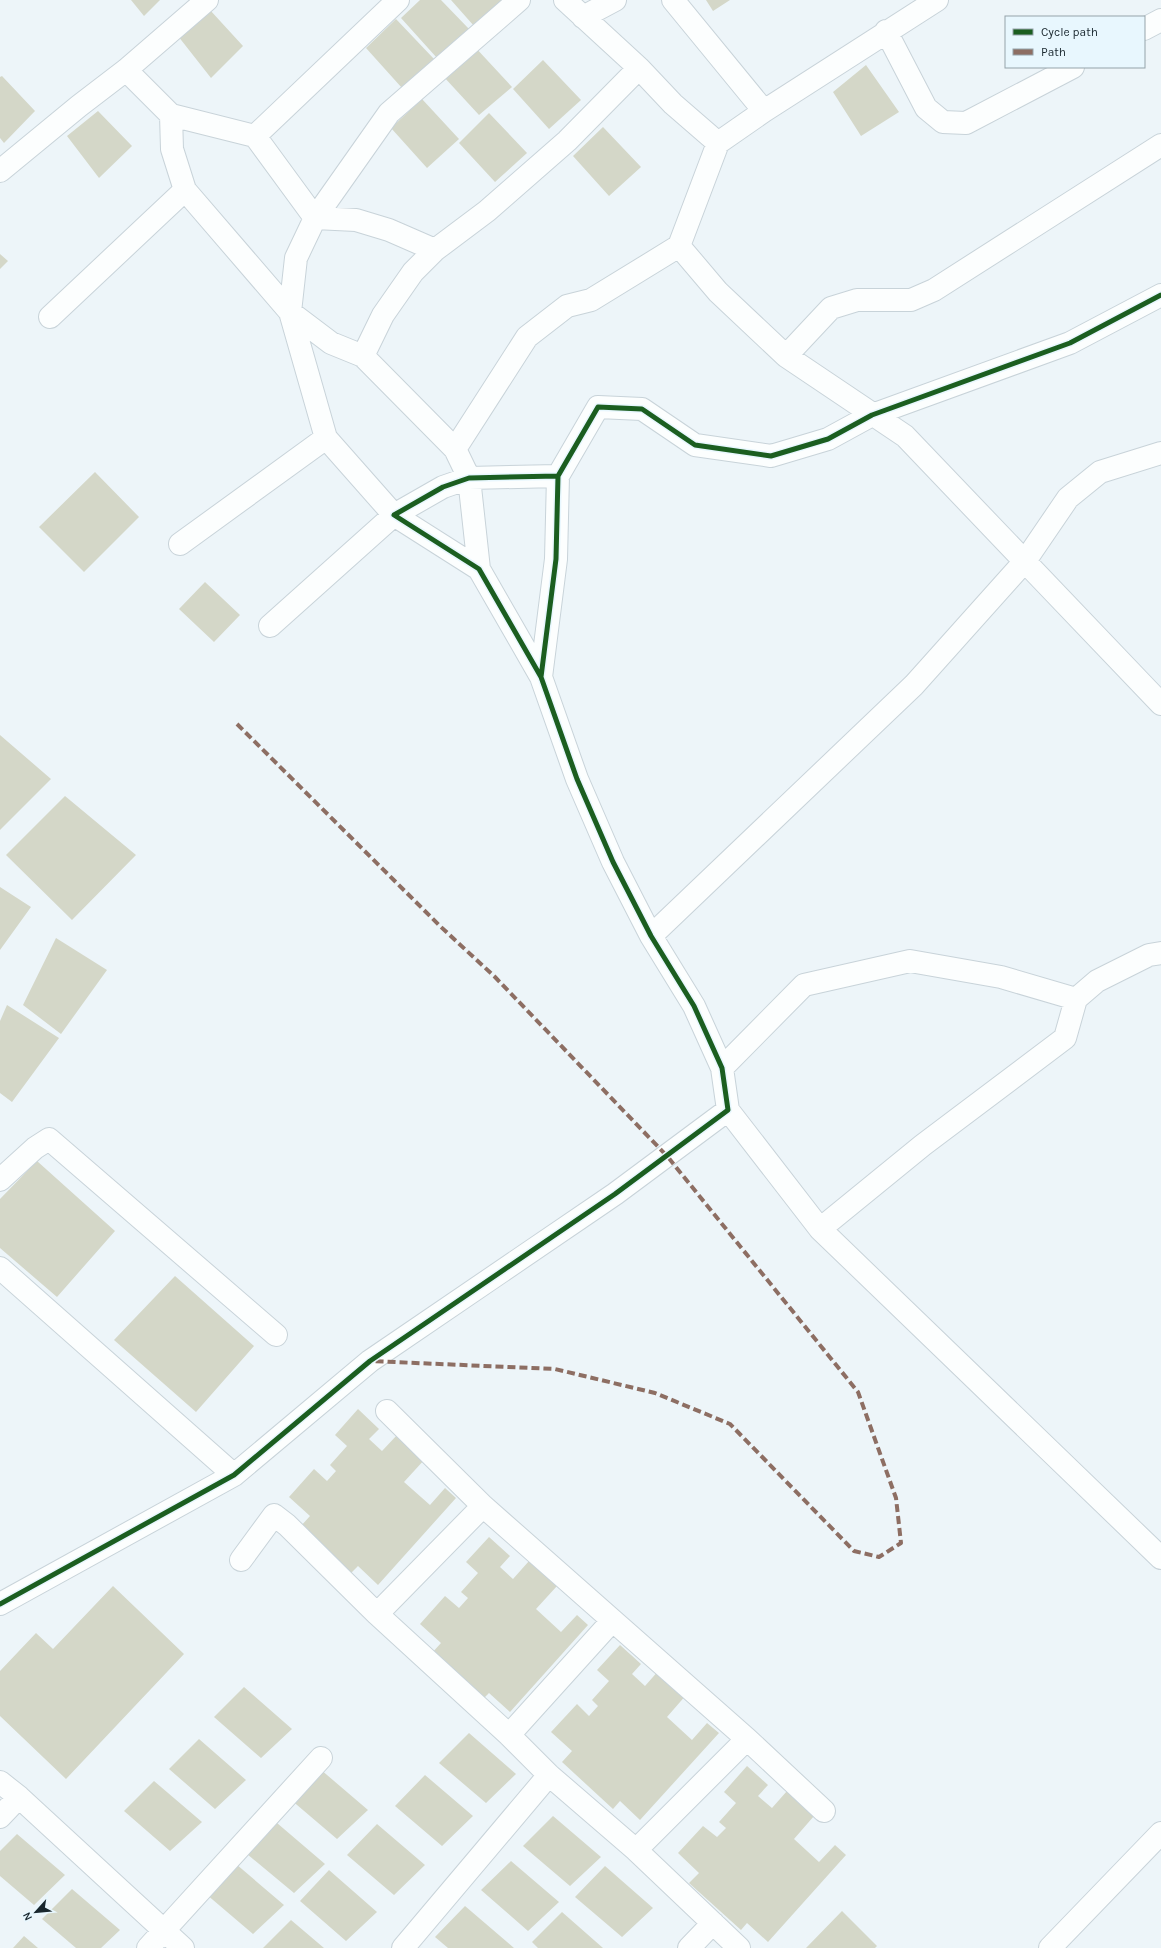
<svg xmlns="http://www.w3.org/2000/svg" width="1161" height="1948" font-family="Karla,sans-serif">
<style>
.building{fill:#d4d7c8}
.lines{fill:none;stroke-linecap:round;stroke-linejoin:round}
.minor-casing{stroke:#c8d3d9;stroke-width:24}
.minor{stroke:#fcfefe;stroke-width:22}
.quiet{stroke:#8d6e63;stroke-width:4;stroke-dasharray:8 4;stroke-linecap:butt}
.cycleway-casing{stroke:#e8f7fe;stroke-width:8}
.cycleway{stroke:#1b5e20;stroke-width:5}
</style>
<rect width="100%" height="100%" fill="#edf5f9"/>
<path class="building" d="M 131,0 L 160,0 L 144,16 Z
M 420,0 L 441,0 L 469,29 L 437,58 L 401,18 Z
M 451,0 L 504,0 L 474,26 Z
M 706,0 L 730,0 L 713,11 Z
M 210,10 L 243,46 L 211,78 L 178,36 Z
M 396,19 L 434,59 L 402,88 L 366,48 Z
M 474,46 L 512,87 L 479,115 L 443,76 Z
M 543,60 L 581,100 L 549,129 L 513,89 Z
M 866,65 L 899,112 L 861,136 L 833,92 Z
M 2,76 L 35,111 L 4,143 L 0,138 L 0,77 Z
M 422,99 L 459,139 L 427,168 L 391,128 Z
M 98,111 L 132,146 L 99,178 L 67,136 Z
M 489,113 L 527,153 L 495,182 L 459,143 Z
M 603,127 L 641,167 L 609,196 L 573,156 Z
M 0,254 L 8,261 L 0,269 Z
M 95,472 L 139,517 L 84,572 L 39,527 Z
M 205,582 L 240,615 L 214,642 L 179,609 Z
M 0,735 L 51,779 L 0,830 Z
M 65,796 L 136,855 L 72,920 L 6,855 Z
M 0,887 L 31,907 L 0,950 Z
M 56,938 L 107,970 L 61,1034 L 23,1005 Z
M 7,1005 L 59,1038 L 12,1102 L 0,1093 L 0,1021 Z
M 37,1161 L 115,1231 L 57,1297 L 0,1248 L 0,1199 Z
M 175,1276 L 254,1346 L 196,1412 L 114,1340 Z
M 358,1409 L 379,1429 L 369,1439 L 382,1451 L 398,1434 L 425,1459 L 404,1482 L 430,1505 L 445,1488 L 456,1498 L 378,1585 L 358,1566 L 351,1573 L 300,1527 L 310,1516 L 289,1497 L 314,1469 L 327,1481 L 336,1471 L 330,1465 L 347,1446 L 335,1435 Z
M 489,1537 L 510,1556 L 500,1567 L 513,1579 L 529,1561 L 557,1586 L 536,1609 L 561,1632 L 577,1615 L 588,1625 L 510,1712 L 489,1693 L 482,1700 L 431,1654 L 441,1643 L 420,1624 L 445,1596 L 459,1608 L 468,1598 L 461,1592 L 478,1573 L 466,1562 Z
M 113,1586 L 184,1654 L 66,1779 L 0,1716 L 0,1671 L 36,1633 L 53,1649 Z
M 620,1645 L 641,1664 L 632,1674 L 645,1686 L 660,1669 L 687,1694 L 667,1717 L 692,1740 L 707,1723 L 719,1733 L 640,1820 L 620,1801 L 613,1809 L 562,1762 L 572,1751 L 551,1732 L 577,1704 L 589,1716 L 598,1706 L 592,1700 L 609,1681 L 597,1670 Z
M 244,1687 L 292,1729 L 261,1758 L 214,1717 Z
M 469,1733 L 516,1774 L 486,1803 L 439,1763 Z
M 199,1739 L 246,1780 L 215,1809 L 169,1769 Z
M 747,1766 L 768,1785 L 758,1796 L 772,1808 L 787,1791 L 814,1816 L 794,1839 L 819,1862 L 835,1845 L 846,1855 L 768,1942 L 747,1923 L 741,1930 L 689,1883 L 699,1873 L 678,1853 L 703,1826 L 717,1837 L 726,1828 L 719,1822 L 736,1803 L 724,1792 Z
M 320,1769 L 368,1810 L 337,1839 L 290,1799 Z
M 425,1775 L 473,1816 L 442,1846 L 395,1806 Z
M 154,1781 L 202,1822 L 170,1851 L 124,1811 Z
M 553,1816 L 601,1857 L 570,1886 L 523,1846 Z
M 277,1823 L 325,1864 L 294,1893 L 247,1854 Z
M 377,1824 L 425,1865 L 394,1895 L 347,1855 Z
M 17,1834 L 65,1875 L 34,1905 L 0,1876 L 0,1851 Z
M 511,1861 L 559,1902 L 528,1931 L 481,1890 Z
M 236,1864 L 284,1905 L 253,1934 L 206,1894 Z
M 605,1866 L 653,1908 L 622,1937 L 575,1897 Z
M 329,1870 L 377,1912 L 346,1941 L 300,1901 Z
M 72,1889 L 120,1930 L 101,1948 L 76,1948 L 42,1919 Z
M 465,1906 L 514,1948 L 448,1948 L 435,1937 Z
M 842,1911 L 877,1946 L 875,1948 L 806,1948 Z
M 562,1912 L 603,1948 L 538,1948 L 532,1942 Z
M 291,1920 L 324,1948 L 263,1948 Z
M 24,1936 L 38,1948 L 13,1948 Z"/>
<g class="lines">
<g class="minor-casing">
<path id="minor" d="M 673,0 L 764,111
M 583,17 L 615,0
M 1144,29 L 1161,20
M 886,31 L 926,108 L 943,122 L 966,123 L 1073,67
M 126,70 L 171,115 L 255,136 L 315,218 L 296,258 L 290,312 L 326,438 L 394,515 L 270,626
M 255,136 L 398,0
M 718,143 L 764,111 L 937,0
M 0,171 L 79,106 L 126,70 L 207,0
M 185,190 L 290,312 L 331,343 L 363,356 L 383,315 L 413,272 L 435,250 L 487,211 L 567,141 L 639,68
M 315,218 L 389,113 L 519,0
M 315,218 L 356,220 L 389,230 L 435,250
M 679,246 L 718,292 L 786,356 L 905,436 L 1161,704
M 50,317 L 185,190 L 172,149 L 171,115
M 363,356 L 455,449 L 469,478 L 479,569
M 786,356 L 831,308 L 857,300 L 911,300 L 934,290 L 1161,145
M 455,449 L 527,337 L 567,306 L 591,300 L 679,246 L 718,143 L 673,104 L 639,68 L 565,0
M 180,544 L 326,438
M 541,677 L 556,559 L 558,476 L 598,407 L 642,409 L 695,445 L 771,456 L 828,439 L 872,415 L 1070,343 L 1161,295
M 651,936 L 914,685 L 1025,561 L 1068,498 L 1100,472 L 1161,453
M 722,1068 L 804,985 L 910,961 L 1001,977 L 1076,999
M 728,1110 L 820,1229 L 923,1145 L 1065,1038 L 1076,999 L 1097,981 L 1149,955 L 1161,953
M 0,1180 L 35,1148 L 49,1139 L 276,1335
M 820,1229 L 1161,1558
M 0,1268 L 234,1475
M 387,1411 L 483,1506 L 747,1739 L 824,1811
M 241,1560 L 274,1515 L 287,1525 L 377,1614 L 509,1735 L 549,1775 L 636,1850 L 739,1948
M 0,1604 L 234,1475 L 370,1361 L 615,1194 L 728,1110 L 722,1068 L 694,1006 L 651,936 L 613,862 L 577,779 L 541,677 L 479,569 L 394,515 L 443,487 L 469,478 L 558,476
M 377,1614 L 483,1506
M 509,1735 L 612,1621
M 0,1782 L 19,1797 L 183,1948
M 0,1817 L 19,1797
M 636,1850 L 747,1739
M 148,1948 L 321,1758
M 403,1948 L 549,1775
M 689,1948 L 713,1923
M 1050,1948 L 1161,1833"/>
</g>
<use href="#minor" class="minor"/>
<path class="quiet" d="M 237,724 L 441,927 L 495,977 L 667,1156 L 858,1392 L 896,1498 L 901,1543 L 879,1557 L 854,1551 L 730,1424 L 655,1393 L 555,1369 L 370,1361"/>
<g class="cycleway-casing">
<path id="cycleway" d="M 541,677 L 556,559 L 558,476 L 598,407 L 642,409 L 695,445 L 771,456 L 828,439 L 872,415 L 1070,343 L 1161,295
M 0,1604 L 234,1475 L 370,1361 L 615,1194 L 728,1110 L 722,1068 L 694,1006 L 651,936 L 613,862 L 577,779 L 541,677 L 479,569 L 394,515 L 443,487 L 469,478 L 558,476"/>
</g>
<use href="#cycleway" class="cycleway"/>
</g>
<rect x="1005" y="16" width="140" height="52" fill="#e8f7fe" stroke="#95a3aa"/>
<rect x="1013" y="29" width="20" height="6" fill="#1b5e20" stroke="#95a3aa"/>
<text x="1041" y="36" font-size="12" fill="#18262d">Cycle path</text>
<rect x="1013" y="49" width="20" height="6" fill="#8d6e63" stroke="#95a3aa"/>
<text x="1041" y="56" font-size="12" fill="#18262d">Path</text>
<g transform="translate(36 1912) rotate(243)" stroke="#e8f7fe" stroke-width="3" paint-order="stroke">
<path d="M0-3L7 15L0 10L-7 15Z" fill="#18262d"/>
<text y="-6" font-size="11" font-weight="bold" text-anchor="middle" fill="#18262d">N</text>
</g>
</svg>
